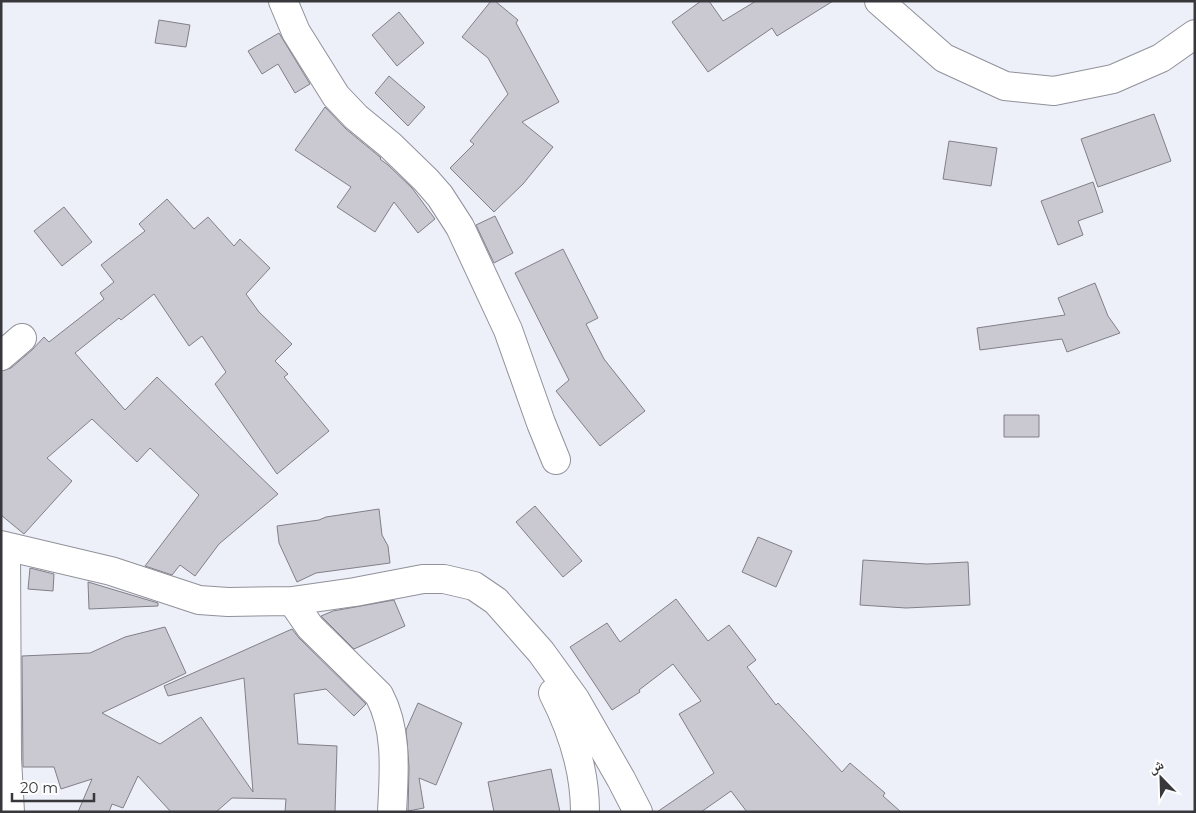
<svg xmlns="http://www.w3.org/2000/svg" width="1196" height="813" font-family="Montserrat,'Noto Naskh Arabic',sans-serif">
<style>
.building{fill:#cac8d1;stroke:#817f88}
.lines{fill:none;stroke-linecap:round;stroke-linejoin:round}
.minor-casing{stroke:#90919a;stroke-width:30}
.major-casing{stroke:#90919a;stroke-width:30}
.minor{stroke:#fff;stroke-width:28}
.major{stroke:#fff;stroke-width:28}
</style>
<rect width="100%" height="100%" fill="#eef0f9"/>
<path class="building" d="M 491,1 L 495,1 L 518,20 L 516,23 L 559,102 L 522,122 L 553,147 L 523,184 L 494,212 L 450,168 L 474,144 L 470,141 L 508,94 L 488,58 L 462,37 Z
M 701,1 L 709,1 L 723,21 L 756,1 L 833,1 L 777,36 L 772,28 L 708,72 L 672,22 Z
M 399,12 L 424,43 L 397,66 L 372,35 Z
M 159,20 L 190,25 L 186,47 L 155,43 Z
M 279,33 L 310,84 L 295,93 L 278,64 L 262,74 L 248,51 Z
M 389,76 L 425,107 L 408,126 L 375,93 Z
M 325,107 L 346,129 L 380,157 L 381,158 L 380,159 L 388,165 L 412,188 L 435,219 L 418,233 L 394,202 L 375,232 L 337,207 L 351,187 L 295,150 Z
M 1154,114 L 1171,161 L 1098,187 L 1081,139 Z
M 949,141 L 997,148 L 991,186 L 943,179 Z
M 1093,182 L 1103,212 L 1078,221 L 1083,235 L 1058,245 L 1041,201 Z
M 167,199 L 194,229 L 208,217 L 234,246 L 240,239 L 270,268 L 246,294 L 259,312 L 292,344 L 275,361 L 288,374 L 284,377 L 329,431 L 277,474 L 215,384 L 226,372 L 202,336 L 189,346 L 154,294 L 121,320 L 119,318 L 75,353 L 125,410 L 157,377 L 278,494 L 219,544 L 195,576 L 180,565 L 172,575 L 145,566 L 199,495 L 150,448 L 137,462 L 92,419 L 47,458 L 72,481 L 24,534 L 1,515 L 1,371 L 11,368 L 32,350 L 44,337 L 49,342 L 104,299 L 100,293 L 114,282 L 101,265 L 145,231 L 139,224 Z
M 64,207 L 92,242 L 62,266 L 34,231 Z
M 495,216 L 513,253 L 494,263 L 476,225 Z
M 563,249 L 598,318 L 586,324 L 604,359 L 645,411 L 600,446 L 556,391 L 569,380 L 515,273 Z
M 1095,283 L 1108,316 L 1120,333 L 1067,352 L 1062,339 L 980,350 L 977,328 L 1065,315 L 1058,298 Z
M 1004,415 L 1039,415 L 1039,437 L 1004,437 Z
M 535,506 L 582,561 L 563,577 L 516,522 Z
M 379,509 L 382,535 L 388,546 L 390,563 L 316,573 L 297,582 L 279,543 L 277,526 L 319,520 L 326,517 Z
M 758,537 L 792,551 L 776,587 L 742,572 Z
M 863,560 L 927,564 L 968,562 L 970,605 L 906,608 L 860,605 Z
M 30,568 L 54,574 L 53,591 L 28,589 Z
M 88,582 L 158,603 L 158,606 L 89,609 Z
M 676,599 L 708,641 L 729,625 L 756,660 L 747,667 L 776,705 L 778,703 L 842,772 L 850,763 L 885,793 L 883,796 L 901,812 L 747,812 L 731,791 L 701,812 L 657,812 L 714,773 L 679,714 L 701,701 L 673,664 L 639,690 L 640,692 L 612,710 L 570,647 L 607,623 L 620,642 Z
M 394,600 L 405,626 L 354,649 L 321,616 L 333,611 Z
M 165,627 L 186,673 L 102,713 L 160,744 L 201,717 L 253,792 L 244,678 L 168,696 L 164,686 L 292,629 L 299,638 L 366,704 L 354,716 L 326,689 L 294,694 L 298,744 L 337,746 L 335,812 L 285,812 L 286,799 L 232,798 L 216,812 L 171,812 L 138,776 L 123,808 L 112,804 L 109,812 L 78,812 L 92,779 L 61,789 L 54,767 L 23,767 L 22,656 L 90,653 L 125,637 Z
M 418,703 L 462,723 L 436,785 L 419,778 L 424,808 L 408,811 L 409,767 L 406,730 Z
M 551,769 L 560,812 L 494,812 L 488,782 Z"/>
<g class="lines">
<g class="minor-casing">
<path id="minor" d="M 283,1 L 296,32 L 336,96 L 356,117 L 390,145 L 426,180 L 440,196 L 460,227 L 508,330 L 541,423 L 556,460
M 1,356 L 22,338
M 1,545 L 111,571 L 199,600 L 228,602 L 292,601 L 355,592 L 423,579 L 444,579 L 474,586 L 496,601 L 541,652 L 575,699 L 621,779 L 638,812
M 6,547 L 7,759 L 10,812
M 292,601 L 310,627 L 379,695 C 398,730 394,773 392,812
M 553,693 C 572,730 585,769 585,812"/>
</g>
<g class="major-casing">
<path id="major" d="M 879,1 L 944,58 L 1005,86 L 1054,91 L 1113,79 L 1161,58 L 1195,34"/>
</g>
<use href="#minor" class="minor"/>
<use href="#major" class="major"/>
</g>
<rect width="1196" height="813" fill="none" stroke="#38383c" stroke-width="5"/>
<g transform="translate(1161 778) rotate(337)" stroke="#fefefe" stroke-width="4" paint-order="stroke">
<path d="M0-4L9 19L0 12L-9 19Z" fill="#38383c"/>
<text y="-8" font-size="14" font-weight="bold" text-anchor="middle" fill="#38383c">ش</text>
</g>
<path d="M12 793v8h82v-8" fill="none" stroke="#38383c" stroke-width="2.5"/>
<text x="20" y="793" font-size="15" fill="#38383c" stroke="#fefefe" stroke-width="4" paint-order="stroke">20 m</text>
</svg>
